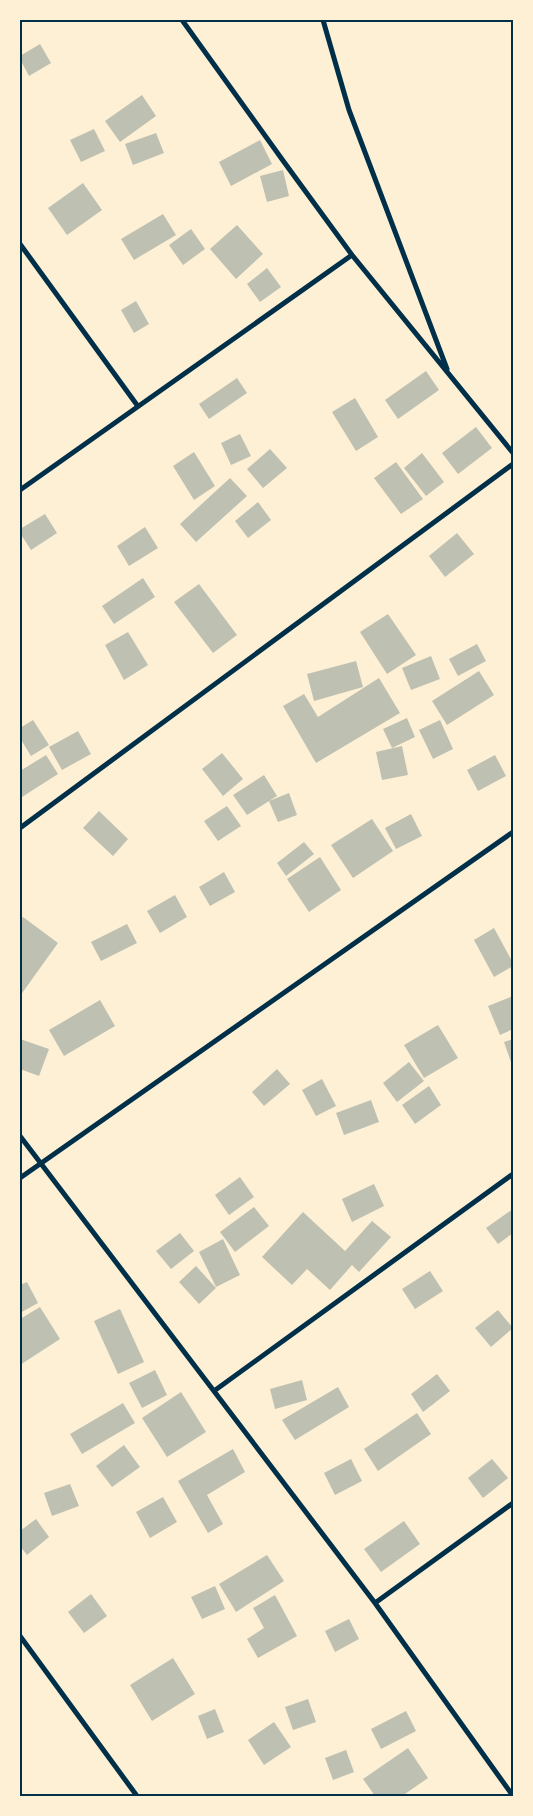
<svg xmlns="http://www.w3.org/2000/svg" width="533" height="1816" font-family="Poppins,sans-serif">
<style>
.building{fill:#bec0b2}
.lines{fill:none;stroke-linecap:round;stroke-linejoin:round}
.minor{stroke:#003049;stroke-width:5}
.neatline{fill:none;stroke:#003049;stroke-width:2}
</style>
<rect width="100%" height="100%" fill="#fdf0d5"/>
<path class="building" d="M 40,44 L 51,63 L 29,76 L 20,59 L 20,56 Z
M 142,95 L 156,116 L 120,142 L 105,121 Z
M 94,129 L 105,151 L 81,162 L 70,140 Z
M 156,133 L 164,153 L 133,165 L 125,144 Z
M 260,140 L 272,164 L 231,186 L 219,162 Z
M 283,170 L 289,196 L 267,202 L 260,176 Z
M 83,183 L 102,210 L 67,235 L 48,208 Z
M 163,214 L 176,235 L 134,260 L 121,239 Z
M 237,225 L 263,254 L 236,279 L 210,249 Z
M 191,229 L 205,249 L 183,265 L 169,245 Z
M 267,268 L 281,287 L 260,302 L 247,284 Z
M 136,301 L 149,324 L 134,333 L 121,310 Z
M 426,371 L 439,390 L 398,419 L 385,400 Z
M 237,378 L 247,393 L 209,419 L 199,404 Z
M 355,398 L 378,437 L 356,451 L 332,412 Z
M 476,427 L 492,448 L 458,474 L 442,453 Z
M 240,434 L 251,456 L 231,465 L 221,443 Z
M 270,449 L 287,468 L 263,488 L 247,469 Z
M 194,452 L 215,486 L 194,500 L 173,466 Z
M 422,453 L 444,482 L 426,496 L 404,468 Z
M 396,462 L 423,499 L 401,514 L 374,478 Z
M 230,478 L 247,496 L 196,542 L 180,524 Z
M 258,502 L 271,520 L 248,538 L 235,521 Z
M 45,514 L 57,533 L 31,550 L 20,533 L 20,529 Z
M 145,527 L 158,548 L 129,566 L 117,546 Z
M 457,533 L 474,554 L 445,577 L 429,556 Z
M 143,578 L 155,597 L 114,624 L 102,606 Z
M 199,584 L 237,635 L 213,653 L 174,602 Z
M 388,614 L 416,655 L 387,674 L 360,632 Z
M 128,632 L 148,665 L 124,680 L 105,645 Z
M 477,644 L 486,661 L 458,676 L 449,659 Z
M 431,656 L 440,679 L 411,690 L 402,668 Z
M 356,661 L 363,687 L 314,701 L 307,674 Z
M 479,671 L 494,695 L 447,725 L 432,701 Z
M 379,678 L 400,713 L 316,763 L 283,706 L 304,694 L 318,717 Z
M 407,718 L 415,737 L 392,748 L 383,729 Z
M 33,720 L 49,745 L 31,756 L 20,738 L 20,728 Z
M 440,720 L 453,749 L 433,759 L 419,730 Z
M 78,731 L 91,754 L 62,770 L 49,747 Z
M 402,746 L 408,775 L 382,780 L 376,752 Z
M 222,753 L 243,779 L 223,796 L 202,769 Z
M 46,755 L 58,774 L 22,797 L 20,794 L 20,771 Z
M 495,755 L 506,776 L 478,791 L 467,770 Z
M 264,775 L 277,796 L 247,815 L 233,795 Z
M 289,793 L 297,815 L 278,822 L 269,801 Z
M 227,806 L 241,826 L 218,841 L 204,821 Z
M 99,811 L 128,839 L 113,856 L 83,828 Z
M 411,814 L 422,836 L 396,849 L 385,828 Z
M 372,819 L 393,851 L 353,878 L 331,845 Z
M 304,842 L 314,854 L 286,876 L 277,863 Z
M 320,857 L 341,890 L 309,912 L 287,879 Z
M 224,872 L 235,892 L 210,906 L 199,887 Z
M 175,895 L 187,917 L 160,933 L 147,911 Z
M 23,917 L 58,943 L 20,996 L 20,921 Z
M 127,924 L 137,943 L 101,961 L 91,942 Z
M 494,928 L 513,963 L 513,966 L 494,977 L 474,940 Z
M 513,996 L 513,1029 L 500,1035 L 488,1006 Z
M 100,1000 L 115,1026 L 64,1056 L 49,1030 Z
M 438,1025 L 458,1058 L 424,1078 L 404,1045 Z
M 20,1039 L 49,1049 L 39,1076 L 20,1069 Z
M 513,1039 L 513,1061 L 511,1062 L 504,1042 Z
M 409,1062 L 424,1081 L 397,1102 L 383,1083 Z
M 277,1069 L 290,1084 L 264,1106 L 252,1092 Z
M 322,1079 L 336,1106 L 316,1116 L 302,1090 Z
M 429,1086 L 441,1105 L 415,1124 L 402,1105 Z
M 371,1100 L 379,1122 L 344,1135 L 336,1113 Z
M 240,1177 L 254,1197 L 229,1215 L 215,1195 Z
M 374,1184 L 384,1206 L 352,1222 L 342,1199 Z
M 254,1207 L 269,1226 L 235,1252 L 220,1232 Z
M 513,1209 L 513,1233 L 498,1244 L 486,1228 Z
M 303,1212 L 345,1251 L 372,1221 L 391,1237 L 359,1272 L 352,1265 L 330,1290 L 307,1269 L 292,1285 L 262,1257 Z
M 180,1233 L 194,1251 L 171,1269 L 156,1251 Z
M 223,1239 L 240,1275 L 216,1287 L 199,1252 Z
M 196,1266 L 216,1288 L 199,1304 L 179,1282 Z
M 430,1271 L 443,1291 L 415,1309 L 402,1289 Z
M 27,1282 L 38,1303 L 20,1313 L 20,1285 Z
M 40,1307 L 60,1339 L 20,1365 L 20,1319 Z
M 120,1309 L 144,1362 L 118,1374 L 94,1321 Z
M 498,1310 L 513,1328 L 491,1347 L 475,1328 Z
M 155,1370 L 167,1395 L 142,1408 L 129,1383 Z
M 437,1374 L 450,1391 L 423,1412 L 411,1394 Z
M 302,1380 L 307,1400 L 275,1409 L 270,1389 Z
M 338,1387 L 349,1407 L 295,1440 L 282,1420 Z
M 181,1392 L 206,1432 L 167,1457 L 142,1418 Z
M 123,1403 L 135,1423 L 82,1454 L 70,1434 Z
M 417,1413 L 431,1434 L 378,1471 L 364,1449 Z
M 124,1445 L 140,1467 L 112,1487 L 96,1466 Z
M 233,1449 L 245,1472 L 207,1495 L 223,1524 L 208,1533 L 178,1481 Z
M 351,1459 L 362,1481 L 335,1495 L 324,1473 Z
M 492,1459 L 508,1478 L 483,1498 L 468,1478 Z
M 70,1484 L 79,1506 L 52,1516 L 44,1493 Z
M 163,1497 L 177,1522 L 150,1538 L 136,1512 Z
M 36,1519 L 49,1537 L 27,1555 L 20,1546 L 20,1531 Z
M 404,1521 L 420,1544 L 381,1572 L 364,1549 Z
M 267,1555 L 284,1581 L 236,1612 L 219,1584 Z
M 215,1586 L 225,1609 L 202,1619 L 191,1597 Z
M 91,1594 L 107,1616 L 84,1633 L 68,1612 Z
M 275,1595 L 297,1636 L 258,1658 L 247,1639 L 264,1628 L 253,1608 Z
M 349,1619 L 359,1639 L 335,1652 L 325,1631 Z
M 173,1658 L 195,1694 L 152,1721 L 130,1685 Z
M 308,1699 L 316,1722 L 293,1730 L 285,1707 Z
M 215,1709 L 224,1732 L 207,1739 L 198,1716 Z
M 406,1711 L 416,1731 L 381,1749 L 371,1729 Z
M 274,1722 L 291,1747 L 264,1765 L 248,1740 Z
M 408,1748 L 428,1778 L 402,1796 L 375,1796 L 363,1779 Z
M 346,1750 L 354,1772 L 333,1780 L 325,1758 Z"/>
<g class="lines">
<path class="minor" d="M 182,20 L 284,162 L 352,255 L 513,453
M 323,20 L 349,110 L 447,369
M 20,244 L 137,405
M 20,490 L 352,255
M 20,828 L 513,464
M 20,1136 L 375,1603 L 513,1796
M 20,1178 L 513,832
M 214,1391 L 513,1174
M 375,1603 L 513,1503
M 20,1636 L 137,1796"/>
</g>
<rect width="533" height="1816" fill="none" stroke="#fdf0d5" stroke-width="42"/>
<rect x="21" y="21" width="491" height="1774" class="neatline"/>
</svg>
